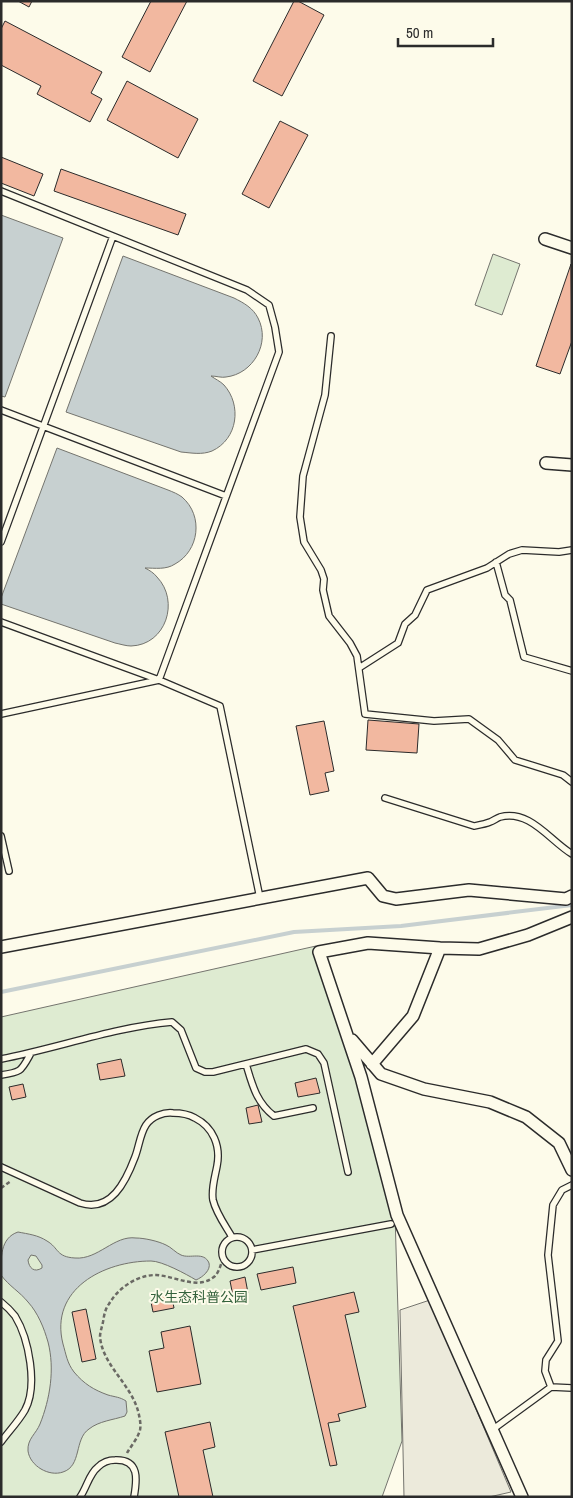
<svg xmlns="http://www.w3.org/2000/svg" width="573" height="1498" font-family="'Archivo Narrow','Noto Sans SC',sans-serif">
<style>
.green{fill:#deebd1;stroke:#74746e}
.parking{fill:#eceadb;stroke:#74746e}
.water{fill:#c7d0d0;stroke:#74746e;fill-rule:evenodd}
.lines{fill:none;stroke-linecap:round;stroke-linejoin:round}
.stream{stroke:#c7d0d0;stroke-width:4}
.building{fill:#f2b8a0;stroke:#2b2b2b}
.lane-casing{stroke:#2b2b2b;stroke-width:8}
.street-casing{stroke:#2b2b2b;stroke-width:14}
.path{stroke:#6a6964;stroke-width:2.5;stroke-dasharray:4 2.5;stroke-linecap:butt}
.lane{stroke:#fdfbea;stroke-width:5.5}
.street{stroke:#fdfbea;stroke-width:11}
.labels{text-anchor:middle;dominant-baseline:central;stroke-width:4;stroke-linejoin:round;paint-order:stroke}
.park-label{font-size:14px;fill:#34623c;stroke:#fdfbea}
</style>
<rect width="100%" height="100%" fill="#fdfbea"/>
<path class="green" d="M 493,254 L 520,264 L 502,315 L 475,305 Z
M 316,946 L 359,1079 L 395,1215 L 402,1441 L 382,1497 L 1,1497 L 1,1017 Z"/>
<path class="parking" d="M 430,1300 L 511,1492 L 489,1497 L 404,1497 L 400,1310 Z"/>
<path class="water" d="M 1,215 L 63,238 L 5,397 L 1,396 Z
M 123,256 L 234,298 C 244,303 253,308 258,318 C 271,343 253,374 226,377 C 222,378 216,376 211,376 C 215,379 220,381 224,385 C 242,405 238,439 212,451 C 202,455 192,453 181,452 L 66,412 Z
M 57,448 L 168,490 C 173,492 178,494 182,497 C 204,516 199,551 175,564 C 166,570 155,568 145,568 C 149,570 154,573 157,577 C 180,601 166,645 131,646 C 126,646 120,644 115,643 L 1,604 L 1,598 Z
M 18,1232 C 28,1234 38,1235 47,1241 C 59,1248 56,1257 75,1258 C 98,1260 114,1235 136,1238 C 144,1238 158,1241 166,1245 C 171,1247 176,1253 181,1255 C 190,1259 204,1251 209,1263 C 211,1270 203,1277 196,1280 C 186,1274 162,1261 151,1261 C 104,1261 49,1289 63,1344 C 66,1354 67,1363 74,1372 C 84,1384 94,1390 108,1395 C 115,1397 120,1397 126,1401 L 127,1412 L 125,1416 C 113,1420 99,1421 89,1429 C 74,1439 82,1466 63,1472 C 49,1477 30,1466 28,1451 C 27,1439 36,1434 40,1424 C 50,1399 55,1369 48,1342 C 44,1328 38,1313 28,1302 C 20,1292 9,1286 1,1275 C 1,1258 0,1238 18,1232 ZM 31,1255 L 36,1256 L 42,1265 L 42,1268 C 34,1273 29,1268 28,1260 Z"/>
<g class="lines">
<path class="stream" d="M 1,992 L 294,932 L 401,926 L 572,905"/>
</g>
<path class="building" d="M 18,1 L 32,1 L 29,7 Z
M 151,1 L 187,1 L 150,72 L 122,57 Z
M 294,1 L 298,1 L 324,15 L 282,96 L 253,81 Z
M 5,21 L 102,72 L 91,93 L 102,99 L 90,122 L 37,94 L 41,86 L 1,65 L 1,29 Z
M 127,81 L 198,119 L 178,158 L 107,120 Z
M 280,121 L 308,135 L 269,208 L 242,194 Z
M 1,157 L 43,174 L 34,196 L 1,183 Z
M 61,169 L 186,214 L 178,235 L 54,191 Z
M 571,264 L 572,341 L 560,374 L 536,366 Z
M 368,720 L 419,724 L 417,753 L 366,750 Z
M 324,721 L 334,771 L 325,773 L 329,791 L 310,795 L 296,726 Z
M 121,1059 L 125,1076 L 100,1080 L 97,1064 Z
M 316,1078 L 320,1093 L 298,1097 L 295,1083 Z
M 23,1084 L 26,1097 L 12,1100 L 9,1087 Z
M 258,1105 L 262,1122 L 249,1124 L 246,1108 Z
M 293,1267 L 296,1283 L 261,1290 L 257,1274 Z
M 245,1277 L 248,1293 L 233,1296 L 230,1281 Z
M 354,1292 L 359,1312 L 345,1315 L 366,1407 L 338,1414 L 340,1421 L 328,1423 L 337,1465 L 330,1466 L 293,1306 Z
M 171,1293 L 174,1308 L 153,1312 L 151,1302 L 156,1301 L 155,1297 Z
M 86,1309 L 96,1359 L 82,1362 L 72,1312 Z
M 190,1326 L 201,1384 L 157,1392 L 149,1351 L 164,1348 L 161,1332 Z
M 210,1422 L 215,1447 L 203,1450 L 213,1497 L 179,1497 L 165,1432 Z"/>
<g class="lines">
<g class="lane-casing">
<path id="lane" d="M 1,191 L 247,290 L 269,305 L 275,327 L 279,352 L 159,680
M 331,336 L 325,395 L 303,476 L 300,517 L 304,542 L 321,570 L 324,579 L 323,590 L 329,616 L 350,643 L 357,656 L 365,714 L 434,721 L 469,719 L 498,740 L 515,760 L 563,775 L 572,782
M 1,410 L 226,496
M 1,542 L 113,236
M 496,562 L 505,595 L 510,600 L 524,657 L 572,671
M 1,622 L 159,680 L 220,706 L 260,898
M 359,668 L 398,643 L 405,624 L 415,615 L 427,590 L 487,568 L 509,554 L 522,550 L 559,552 L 572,550
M 1,714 L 159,680
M 385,798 L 474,826 C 479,825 485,824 490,822 C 493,821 497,818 500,817 C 530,809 550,841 572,854
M 1,836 L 9,871
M 1,1059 C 58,1048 115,1027 172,1022 L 181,1030 L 196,1068 L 205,1072 L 213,1072 L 306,1049 L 318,1054 L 324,1063 L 348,1172
M 246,1064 C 252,1084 256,1102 274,1116 L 313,1108
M 1,1075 C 22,1072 21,1071 31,1053
M 1,1167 L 80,1203 C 111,1213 126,1181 135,1157 C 139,1147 140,1134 146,1125 C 152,1116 164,1112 173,1113 C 181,1113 188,1114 195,1118 C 213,1127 221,1146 217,1166 C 215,1177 211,1189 213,1200 C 216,1213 225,1225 232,1237
M222 1252a15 15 0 1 1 30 0a15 15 0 1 1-30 0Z
M 252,1250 L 391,1224
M 1,1302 C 6,1306 11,1311 15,1316 C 29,1339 38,1386 25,1410 C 18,1422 9,1431 1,1442
M 551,1387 L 545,1371 L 546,1360 L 558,1341 L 548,1255 L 553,1205 L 562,1190 L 572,1185
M 492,1430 L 551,1387 L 572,1388
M 80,1497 C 87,1487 89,1474 98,1467 C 103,1462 108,1460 115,1460 C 140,1459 137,1480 134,1497"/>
</g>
<g class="street-casing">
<path id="street" d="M 545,239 L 572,248
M 546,463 L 572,465
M 1,947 L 368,878 L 383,896 L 396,899 L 469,890 L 566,899 L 572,896
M 352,1040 L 381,1074 L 424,1089 L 490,1102 L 526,1117 L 559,1143 L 572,1170
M 372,1064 L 413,1016 L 440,948
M 522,1497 L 397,1215 L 361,1077 L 319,952 L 368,943 L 440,948 L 479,949 L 528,935 L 572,917"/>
</g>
<path class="path" d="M 1,1188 L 11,1181
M 127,1453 C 131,1446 138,1438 140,1430 C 141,1425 140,1420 139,1415 C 133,1385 103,1367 100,1337 C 100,1332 102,1327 103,1322 C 104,1316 105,1309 109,1304 C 118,1288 137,1275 156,1275 C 176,1276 198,1291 215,1276 C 219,1272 221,1264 223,1258"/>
<use href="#lane" class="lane"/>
<use href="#street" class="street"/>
</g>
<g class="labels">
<g class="park-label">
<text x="199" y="1297">水生态科普公园</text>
</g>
</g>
<rect width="573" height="1498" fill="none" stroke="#2b2b2b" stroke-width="5"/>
<path d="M398 38v8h95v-8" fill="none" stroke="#2b2b2b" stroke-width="2.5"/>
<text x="406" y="38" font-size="15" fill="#2b2b2b" stroke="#fdfbea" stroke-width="4" paint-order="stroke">50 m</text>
</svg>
